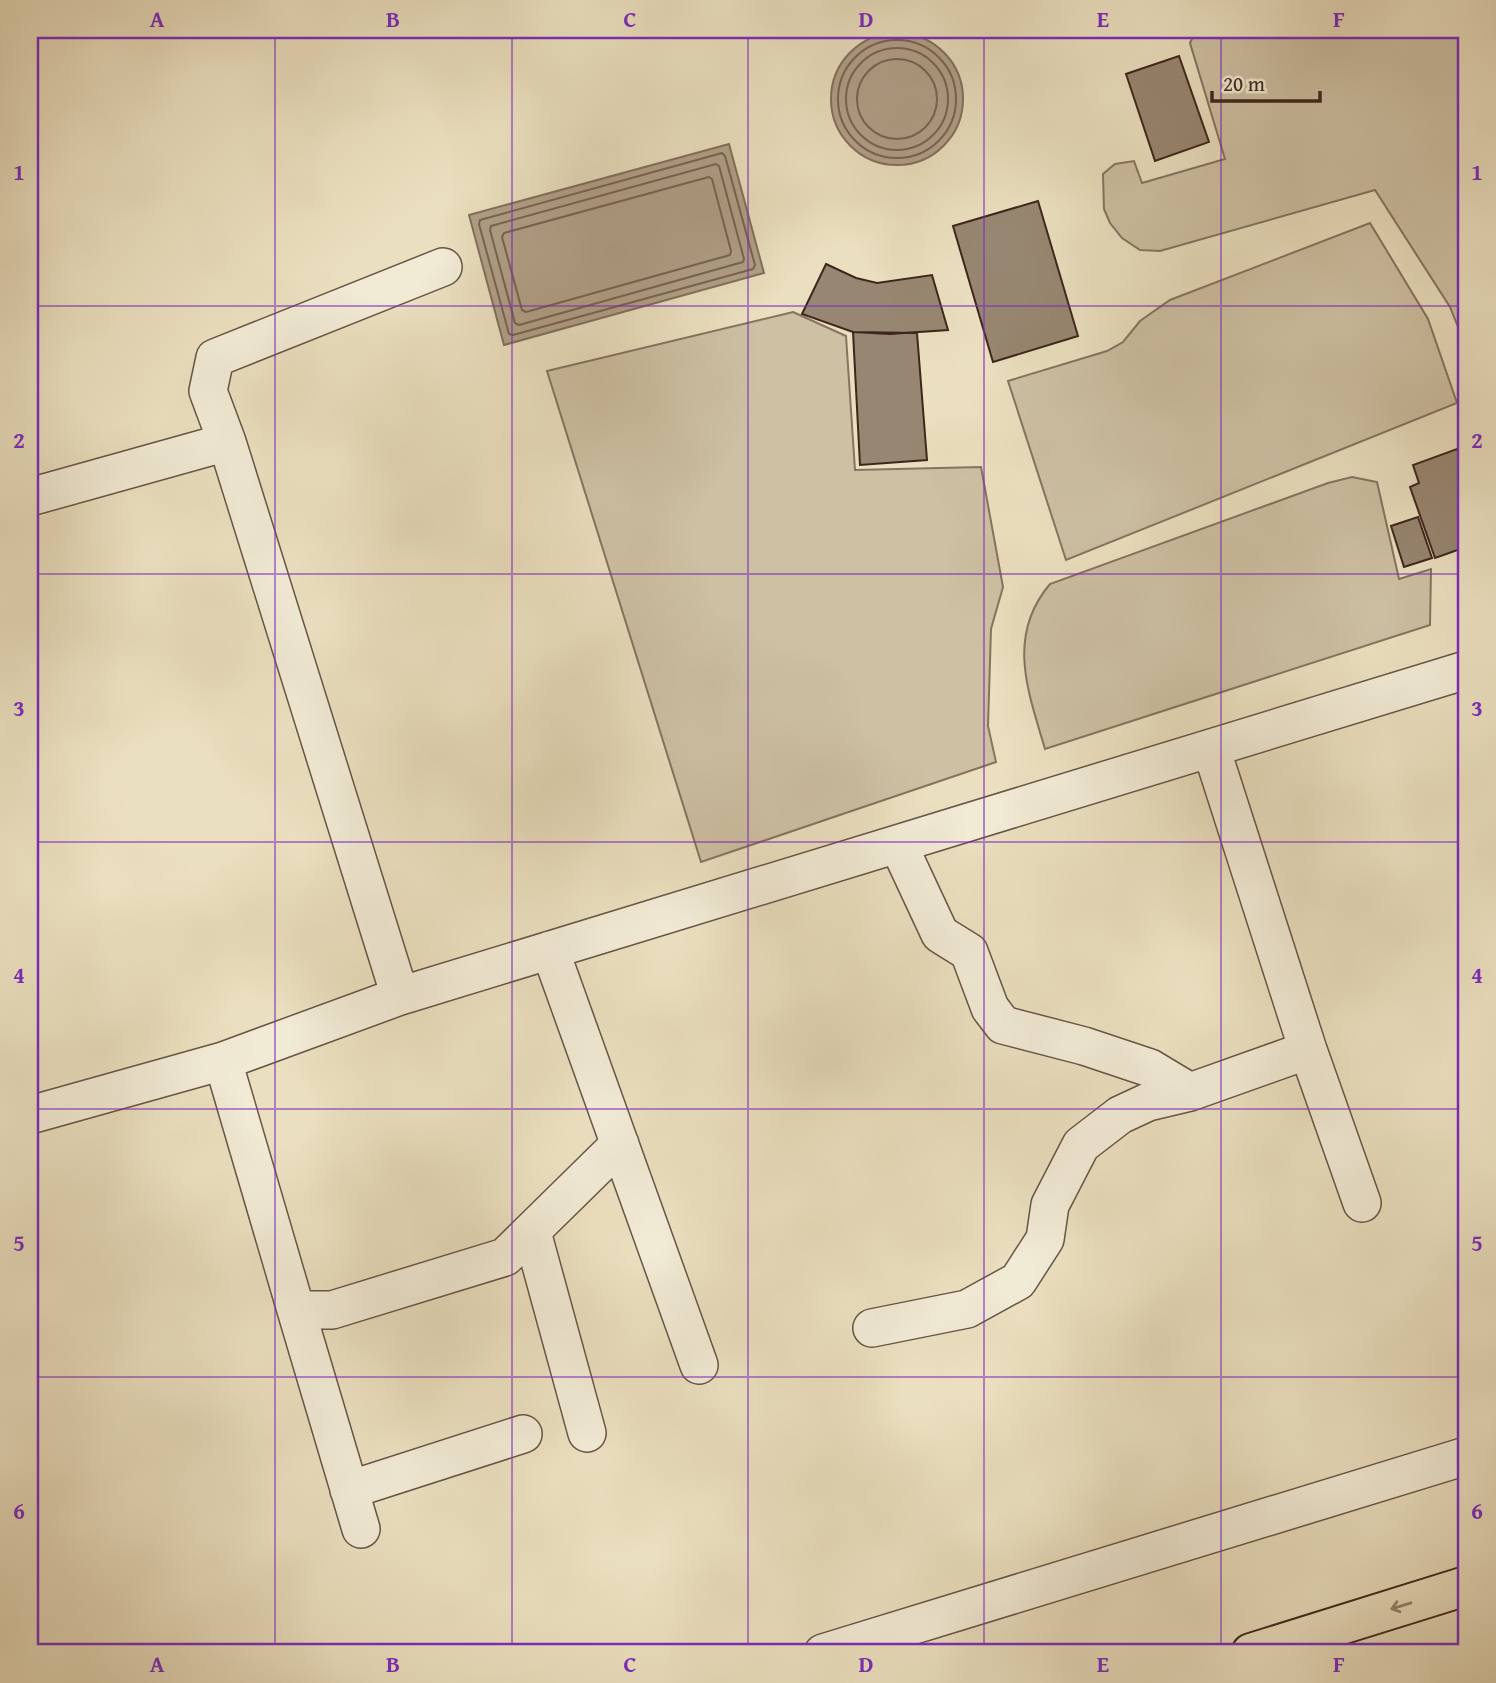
<svg xmlns="http://www.w3.org/2000/svg" width="1496" height="1683" font-family="'Gentium Book Plus',serif">
<style>
.green{fill:#cdc0a3;stroke:#867360;stroke-width:2}
.water{fill:#b0a088;stroke:#826f5d;stroke-width:2}
.lines{fill:none;stroke-linecap:round;stroke-linejoin:round}
.shore{stroke:#776352;stroke-width:2}
.building{fill:#978671;stroke:#3e261d;stroke-width:2}
.street-casing{stroke:#695446;stroke-width:40}
.highway-casing{stroke:#3e261d;stroke-width:42}
.street{stroke:#f1ead5;stroke-width:37}
.highway{stroke:#eadfbf;stroke-width:38}
.oneway{stroke:#94826e}
.grid{fill:none;stroke:#7b2cbf;stroke-width:2;stroke-opacity:0.55}
.neatline{fill:none;stroke:#7b2cbf;stroke-width:2.5}
.grid-label{font-size:23px;text-anchor:middle;font-weight:bold;fill:#7b2cbf}
</style>
<rect width="100%" height="100%" fill="#eadfbf"/>
<filter id="stains"><feTurbulence type="fractalNoise" baseFrequency=".00286" numOctaves="4"/><feColorMatrix values="0 0 0 0 .2 0 0 0 0 .09 0 0 0 0 .02 0 0 0 .5 -.17"/></filter>
<radialGradient id="worn" r=".72"><stop offset=".6" stop-color="#630" stop-opacity="0"/><stop offset="1" stop-color="#630" stop-opacity=".3"/></radialGradient>
<path class="green" d="M 1196,30 L 1466,30 L 1466,347 L 1450,307 L 1375,190 L 1160,251 L 1140,250 L 1122,238 L 1110,223 L 1104,209 L 1103,174 L 1115,164 L 1134,161 L 1142,183 L 1225,159 L 1190,43 Z
M 1370,223 L 1428,319 L 1457,403 L 1066,560 L 1008,381 L 1107,351 L 1123,342 L 1140,321 L 1170,300 Z
M 793,312 L 846,336 L 855,470 L 981,467 L 1003,587 L 991,629 L 988,726 L 996,762 L 701,862 L 547,371 Z
M 1352,477 L 1377,482 L 1399,579 L 1431,569 L 1430,625 L 1045,749 C 1028,691 1006,636 1050,584 L 1328,483 Z"/>
<path class="water" d="M831 99a66 66 0 1 1 132 0a66 66 0 1 1-132 0Z
M 729,144 L 764,273 L 504,345 L 469,215 Z"/>
<g class="lines">
<path class="shore" d="M838 99a59 59 0 1 1 118 0a59 59 0 1 1-118 0Z
M846 99a51 51 0 1 1 102 0a51 51 0 1 1-102 0Z
M857 99a40 40 0 1 1 80 0a40 40 0 1 1-80 0Z
M 722,153 L 725,156 L 755,265 L 753,269 L 513,335 L 509,334 L 479,224 L 480,220 Z
M 716,164 L 719,166 L 744,259 L 743,262 L 519,325 L 515,323 L 490,230 L 491,226 Z
M 709,177 L 712,179 L 731,251 L 730,255 L 526,312 L 522,310 L 502,237 L 504,233 Z"/>
</g>
<path class="building" d="M 1179,56 L 1209,142 L 1155,161 L 1126,74 Z
M 1038,201 L 1078,336 L 993,362 L 953,226 Z
M 826,264 L 856,278 L 877,283 L 932,275 L 948,330 L 890,334 L 853,332 L 802,314 Z
M 853,332 L 917,333 L 927,460 L 860,465 Z
M 1457,449 L 1466,475 L 1466,547 L 1435,558 L 1410,487 L 1419,483 L 1413,465 Z
M 1418,517 L 1432,558 L 1404,567 L 1391,526 Z"/>
<g class="lines">
<g class="street-casing">
<path id="street" d="M 30,497 L 227,442
M 1211,748 L 1308,1050 L 1362,1203
M 898,844 L 940,934 L 969,952 L 990,1008 L 1003,1025 L 1084,1046 L 1150,1068 L 1190,1092
M 550,950 L 699,1365
M 400,996 L 227,442 L 208,391 L 215,358 L 443,267
M 223,1061 L 296,1310 L 332,1310 L 505,1257 L 620,1144
M 30,1115 L 223,1061 L 400,996 L 1466,670
M 532,1232 L 587,1433
M 296,1310 L 361,1529
M 872,1328 L 967,1309 L 1018,1281 L 1045,1239 L 1050,1205 L 1081,1145 L 1120,1115 L 1148,1102 L 1190,1092 L 1308,1050
M 349,1490 L 523,1434
M 823,1653 L 1466,1456"/>
</g>
<g class="highway-casing">
<path id="highway" d="M 1251,1653 L 1466,1586"/>
</g>
<use href="#street" class="street"/>
<use href="#highway" class="highway"/>
</g>
<defs><path id="oneway-shaft" d="M-6 0H5M1.5-3L5.5 0L1.5 3" fill="none" stroke-width="1.6" stroke-linecap="round" stroke-linejoin="round" transform="scale(1.75)"/></defs>
<use class="oneway" href="#oneway-shaft" transform="translate(1401 1606) rotate(163)"/>
<path class="grid" d="M 275,30 L 275,1653M 512,30 L 512,1653M 748,30 L 748,1653M 984,30 L 984,1653M 1221,30 L 1221,1653M 30,306 L 1466,306M 30,574 L 1466,574M 30,842 L 1466,842M 30,1109 L 1466,1109M 30,1377 L 1466,1377"/>
<rect width="1496" height="1683" fill="none" stroke="#eadfbf" stroke-width="77"/>
<path d="M1212 91v10h108v-10" fill="none" stroke="#3e261d" stroke-width="3.5"/>
<text x="1223" y="91" font-size="21" fill="#3e261d" stroke="#f1ead5" stroke-width="5" paint-order="stroke">20 m</text>
<rect x="38" y="38" width="1420" height="1606" class="neatline"/>
<g class="grid-label">
<text x="157" y="27">A</text>
<text x="393" y="27">B</text>
<text x="630" y="27">C</text>
<text x="866" y="27">D</text>
<text x="1103" y="27">E</text>
<text x="1339" y="27">F</text>
<text x="19" y="180">1</text>
<text x="1477" y="180">1</text>
<text x="19" y="448">2</text>
<text x="1477" y="448">2</text>
<text x="19" y="716">3</text>
<text x="1477" y="716">3</text>
<text x="19" y="983">4</text>
<text x="1477" y="983">4</text>
<text x="19" y="1251">5</text>
<text x="1477" y="1251">5</text>
<text x="19" y="1519">6</text>
<text x="1477" y="1519">6</text>
<text x="157" y="1672">A</text>
<text x="393" y="1672">B</text>
<text x="630" y="1672">C</text>
<text x="866" y="1672">D</text>
<text x="1103" y="1672">E</text>
<text x="1339" y="1672">F</text>
</g>
<rect width="100%" height="100%" filter="url(#stains)"/>
<rect width="100%" height="100%" fill="url(#worn)"/>
</svg>
